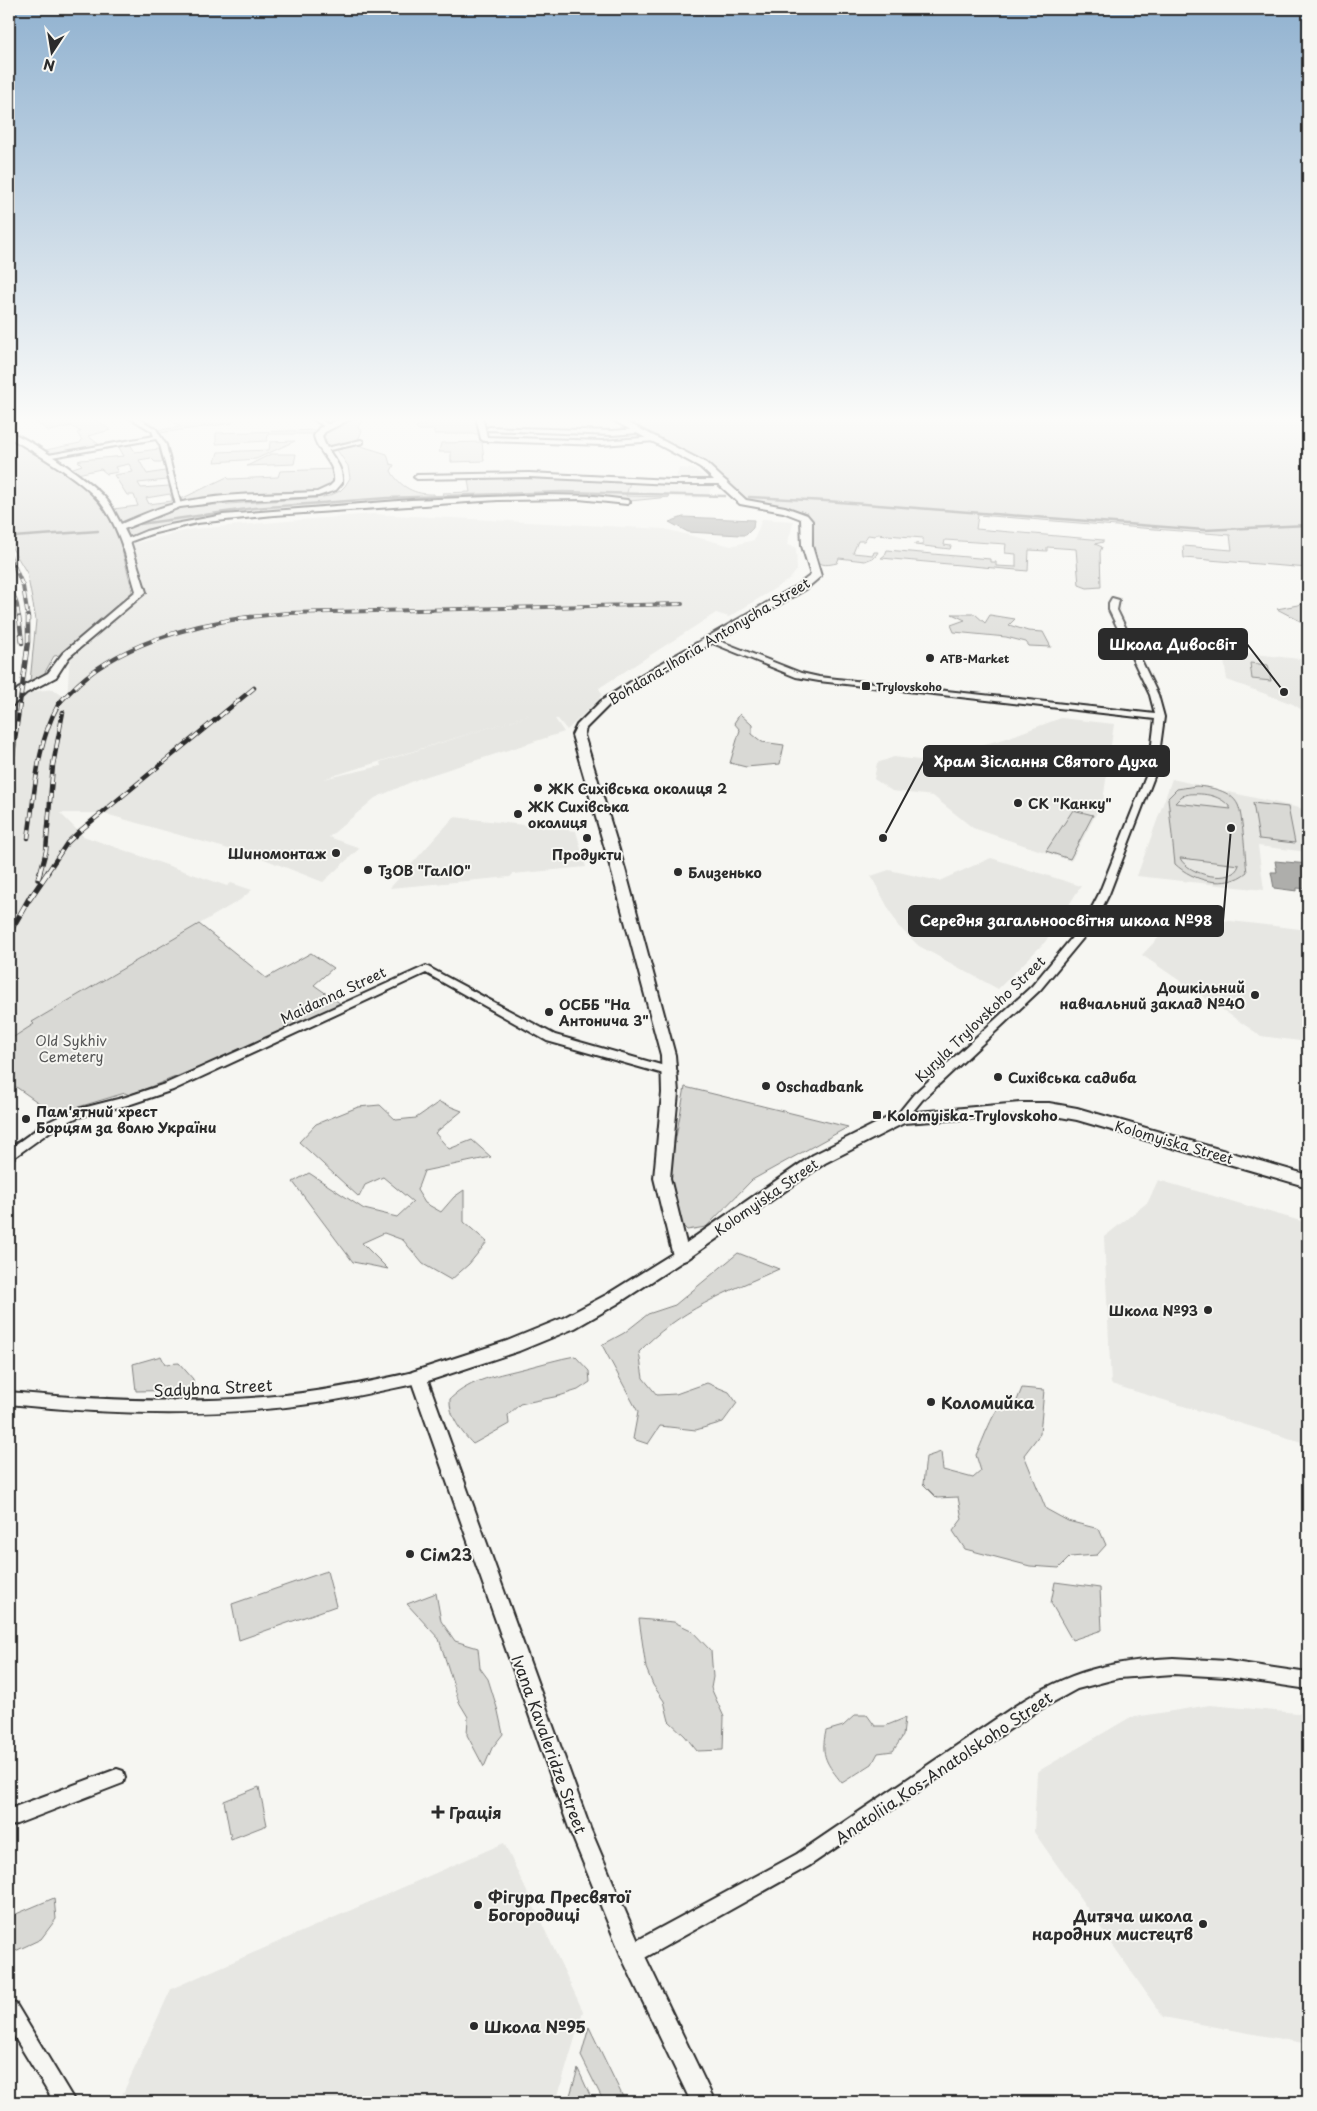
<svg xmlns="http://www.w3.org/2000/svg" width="1317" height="2111" font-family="'Playpen Sans',sans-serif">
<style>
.built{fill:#e7e7e3;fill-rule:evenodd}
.green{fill:#d9d9d5;stroke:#828280;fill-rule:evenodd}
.water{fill:#aeaeab;stroke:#7a7a78}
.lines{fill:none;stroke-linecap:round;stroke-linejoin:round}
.stream{stroke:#7a7a78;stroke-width:2.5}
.minor-casing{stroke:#2b2b2b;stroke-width:4}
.tertiary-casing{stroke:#2b2b2b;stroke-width:4}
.secondary-casing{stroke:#2b2b2b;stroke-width:4}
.minor{fill:#f6f6f2;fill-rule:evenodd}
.tertiary{fill:#f6f6f2;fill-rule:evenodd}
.secondary{fill:#f6f6f2;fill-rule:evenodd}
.rail-far2-casing{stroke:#2b2b2b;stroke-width:4}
.rail-far1-casing{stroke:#2b2b2b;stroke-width:4.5}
.rail-casing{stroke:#2b2b2b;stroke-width:5.5}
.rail-far2{stroke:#f6f6f2;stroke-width:2.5;stroke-dasharray:7;stroke-linecap:butt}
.rail-far1{stroke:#f6f6f2;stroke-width:3;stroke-dasharray:9;stroke-linecap:butt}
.rail{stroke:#f6f6f2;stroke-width:4;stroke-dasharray:11;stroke-linecap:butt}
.poi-dot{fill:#2b2b2b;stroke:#f6f6f2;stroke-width:2}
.labels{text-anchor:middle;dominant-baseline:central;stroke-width:4;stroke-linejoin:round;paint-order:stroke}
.far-poi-label{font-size:11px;font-weight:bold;fill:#2b2b2b;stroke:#f6f6f2;text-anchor:start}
.street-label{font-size:14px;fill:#2b2b2b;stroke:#f6f6f2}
.poi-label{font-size:14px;font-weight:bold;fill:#2b2b2b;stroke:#f6f6f2;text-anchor:start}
.park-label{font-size:14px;fill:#565656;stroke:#f6f6f2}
.near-street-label{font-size:16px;fill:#2b2b2b;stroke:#f6f6f2}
.near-poi-label{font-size:16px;font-weight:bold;fill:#2b2b2b;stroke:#f6f6f2;text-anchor:start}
.leader{fill:none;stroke:#2b2b2b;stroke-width:2}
.callout-dot{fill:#2b2b2b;stroke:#f6f6f2;stroke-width:2}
.callout{fill:#2b2b2b;stroke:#2b2b2b;stroke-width:2}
.callout-label{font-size:15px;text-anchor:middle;font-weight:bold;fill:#fff}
</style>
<rect width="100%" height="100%" fill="#f6f6f2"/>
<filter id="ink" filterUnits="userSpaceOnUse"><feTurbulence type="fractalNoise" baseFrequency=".02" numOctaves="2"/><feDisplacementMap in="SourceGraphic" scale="10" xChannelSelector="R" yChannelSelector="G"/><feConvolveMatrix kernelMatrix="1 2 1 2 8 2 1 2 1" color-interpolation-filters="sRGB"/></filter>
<g filter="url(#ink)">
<path class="built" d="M 679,468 L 693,469 L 710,480 L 675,481 Z
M 630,482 L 716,484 L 719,485 L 710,490 L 709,498 L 626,496 Z
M 373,514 L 665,529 L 731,546 L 754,540 L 762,519 L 794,521 L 787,545 L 796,547 L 797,570 L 790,579 L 729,617 L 716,613 L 599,688 L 602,694 L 599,699 L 567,730 L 558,719 L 555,719 L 564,732 L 418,779 L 375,798 L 329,837 L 360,848 L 323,882 L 264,859 L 102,813 L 60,813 L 83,836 L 227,886 L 231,883 L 252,890 L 240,900 L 33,1022 L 35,1024 L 9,1040 L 10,710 L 30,692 L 53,689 L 67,699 L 70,654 L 144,592 L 132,544 L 192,529 ZM 533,714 L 380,762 L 381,766 L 323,779 L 533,714 L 537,714 Z
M 1246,653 L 1308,660 L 1308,714 L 1293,704 L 1227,680 L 1224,660 Z
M 1061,718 L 1114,724 L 1103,801 L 1071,861 L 973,828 L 933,796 L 892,791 L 874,779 L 877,763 L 894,757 L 936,762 L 965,749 L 1004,739 Z
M 1172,779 L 1308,810 L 1308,852 L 1258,846 L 1264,890 L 1137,876 Z
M 454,817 L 576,831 L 586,867 L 513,874 L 510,877 L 390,888 Z
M 991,858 L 1081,886 L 1045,942 L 998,989 L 919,946 L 898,926 L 871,876 L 889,870 L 939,881 Z
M 1180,915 L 1308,930 L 1308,1037 L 1300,1041 L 1261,1036 L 1142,955 Z
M 1158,1180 L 1308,1223 L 1308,1444 L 1111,1384 L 1104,1237 L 1148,1202 Z
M 1210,1705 L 1308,1714 L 1308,2044 L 1163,2017 L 1034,1832 L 1037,1772 L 1129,1718 Z
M 504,1843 L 583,2011 L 556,2102 L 119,2102 L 171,1989 Z"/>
<path class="green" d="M 17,416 L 89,416 L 111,430 L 88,436 L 101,446 L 47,455 L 41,451 L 80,443 L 82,440 L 77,433 L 81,432 L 71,426 L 49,431 L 32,420 L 25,421 Z
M 171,416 L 232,416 L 227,417 L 233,423 L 159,433 L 158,430 L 181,427 L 169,419 Z
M 357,416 L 365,416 L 361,424 L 359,425 L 358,428 L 362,431 L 357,442 L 331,447 L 324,437 L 326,432 Z
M 429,416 L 476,416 L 480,434 L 434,434 L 434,430 L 417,430 L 417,425 L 426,425 Z
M 614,416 L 1308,416 L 1308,568 L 1184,558 L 1183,546 L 1232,550 L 1230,535 L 978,515 L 976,529 L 1103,540 L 1103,542 L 1095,544 L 1102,547 L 1100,552 L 1101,587 L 1087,588 L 1079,585 L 1076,549 L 1047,547 L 1047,551 L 1029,550 L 1028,571 L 881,558 L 885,555 L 887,550 L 990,559 L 990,562 L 996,562 L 996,566 L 1016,567 L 1016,554 L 1005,553 L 1006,544 L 945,540 L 944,545 L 951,546 L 950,549 L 915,545 L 915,543 L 923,544 L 923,538 L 876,534 L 875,536 L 868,535 L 864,541 L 858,541 L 853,553 L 873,555 L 874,552 L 878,552 L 875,557 L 865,561 L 839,558 L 837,563 C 828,565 823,566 815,561 L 807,516 L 799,512 L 746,500 L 711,467 Z
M 319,430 L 316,434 L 268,434 L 267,441 L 216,444 L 216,433 Z
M 9,438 L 40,456 L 94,493 L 117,531 L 131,585 L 132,592 L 60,655 L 54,656 L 44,674 L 30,682 L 36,620 L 27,573 L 9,543 Z
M 295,441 L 256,459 L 215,462 L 218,452 L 269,450 L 270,442 Z
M 482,442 L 484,461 L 451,462 L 451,452 L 439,452 L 441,443 Z
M 130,444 L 135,452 L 159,449 L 163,462 L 155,462 L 151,458 L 139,460 L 147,474 L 165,471 L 167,480 L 138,483 L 141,488 L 169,486 L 174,498 L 172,499 L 170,494 L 146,498 L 149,504 L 172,501 L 172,499 L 174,503 L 124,523 L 118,523 L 112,508 L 113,509 L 138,506 L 134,495 L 127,495 L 114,475 L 133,472 L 129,464 L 115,467 L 118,472 L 107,474 L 101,469 L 77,474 L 70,469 L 82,465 L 78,461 L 81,460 L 124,456 L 118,446 L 115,446 Z
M 358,445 L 387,454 L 390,464 L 394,465 L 391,471 C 400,487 415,495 434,494 L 435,499 C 334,505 230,509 132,536 L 128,535 L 127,529 L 134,525 L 185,507 L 316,498 L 329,496 L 340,491 L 345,486 L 350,478 L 348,466 L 337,450 Z
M 271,454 L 296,454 L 294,464 L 247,466 Z
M 336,469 L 335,482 L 329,489 L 316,493 L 189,502 L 181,500 L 181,499 L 227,477 L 229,479 L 278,477 L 280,471 Z
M 488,477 L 630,482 L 626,496 L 669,497 L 630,501 L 605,497 L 563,496 L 445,498 L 443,493 L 470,492 L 468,480 L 488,479 Z
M 1308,603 L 1308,623 L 1302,622 L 1277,609 Z
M 952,614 L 975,614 L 985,623 L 990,615 L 1015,619 L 1009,625 L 1028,631 L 1043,632 L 1051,647 L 1029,646 L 1026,642 L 1006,637 L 954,632 L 951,625 L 965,620 Z
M 1250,663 L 1268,665 L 1271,681 L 1252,679 Z
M 740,714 L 752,725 L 752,734 L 762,742 L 784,745 L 780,764 L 746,767 L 730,763 L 740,730 L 734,723 Z
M 1196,786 C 1209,787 1231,790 1238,805 C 1243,816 1245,858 1247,872 C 1226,890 1193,881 1175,864 L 1168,798 L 1177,789 ZM 1189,794 C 1204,793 1222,795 1231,809 L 1175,803 L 1182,796 ZM 1180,858 L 1181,858 L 1239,865 C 1233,886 1188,875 1180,858 Z
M 1253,803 L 1288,807 L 1295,843 L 1259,839 Z
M 1073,810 L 1093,815 L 1070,859 L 1046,851 Z
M 199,924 L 266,978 L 311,953 L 333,968 L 314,985 L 341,1004 C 272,1037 201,1068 129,1095 L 125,1093 L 75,1108 L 59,1117 L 9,1082 L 9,1040 L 34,1024 L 32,1022 Z
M 685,1087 L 848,1127 L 752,1180 L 706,1227 L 687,1230 L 678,1221 L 669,1176 Z
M 439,1102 L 462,1111 L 435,1133 L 449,1149 L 472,1140 L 491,1157 L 424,1171 L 417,1190 L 425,1203 L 441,1212 L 454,1197 L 464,1190 L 464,1222 L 487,1242 L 469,1264 L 451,1280 L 423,1264 L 403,1240 L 384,1233 L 362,1243 L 388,1269 L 353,1262 L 293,1182 L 309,1173 L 364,1209 L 397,1217 L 413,1202 L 383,1177 L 365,1185 L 359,1197 L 299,1142 L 316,1124 L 358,1107 L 380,1105 L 396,1120 L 416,1118 Z
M 738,1253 L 779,1269 C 729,1291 677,1311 639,1352 L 643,1378 L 657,1395 L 676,1394 L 707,1383 L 729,1392 L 737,1403 L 723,1422 L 696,1430 L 660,1426 L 648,1444 L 633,1439 L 638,1412 L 602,1345 L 624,1333 L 648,1314 L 675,1305 Z
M 161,1356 L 165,1364 L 179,1363 L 193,1379 L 194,1390 L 136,1391 L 133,1364 Z
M 575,1356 L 589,1371 L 590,1382 L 578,1390 L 559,1396 L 520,1404 L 508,1415 L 509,1424 L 473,1444 C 461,1432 449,1416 450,1399 C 471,1379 499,1375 526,1368 C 542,1364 558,1359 575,1356 Z
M 1022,1388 L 1044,1390 L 1040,1434 L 1024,1455 L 1046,1509 L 1068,1521 L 1099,1529 L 1106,1545 L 1097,1555 L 1070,1557 L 1059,1568 L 1030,1566 L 965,1549 L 953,1531 L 962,1519 L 958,1497 L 937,1498 L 923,1484 L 926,1457 L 941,1452 L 943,1470 L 973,1478 L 981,1471 L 976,1455 C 981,1446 993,1411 1000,1407 C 1004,1405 1011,1404 1016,1403 Z
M 327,1571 L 336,1606 L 239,1640 L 232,1604 Z
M 1055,1582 L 1100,1588 L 1102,1630 L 1072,1640 L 1051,1603 Z
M 436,1593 L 441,1621 L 455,1641 L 478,1648 L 480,1668 L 488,1679 L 498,1711 L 503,1734 L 492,1748 L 484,1767 L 467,1735 L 468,1717 L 459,1702 L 439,1639 L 407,1604 Z
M 639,1619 L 674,1622 L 691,1630 L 711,1651 L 713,1677 L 711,1688 L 724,1717 L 723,1750 L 697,1751 L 685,1736 L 669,1721 L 664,1701 L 653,1685 L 646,1668 Z
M 855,1715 L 867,1715 L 875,1726 L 885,1726 L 905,1718 L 903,1736 L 893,1751 L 878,1753 L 872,1764 L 842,1783 C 827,1764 820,1756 826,1731 L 843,1726 Z
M 259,1787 L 267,1825 L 231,1839 L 224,1801 Z
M 54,1898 L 56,1919 L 41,1939 L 9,1954 L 9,1917 Z
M 589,2027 L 623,2097 L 615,2102 L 604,2102 L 581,2056 Z
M 578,2069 L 593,2102 L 568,2102 Z"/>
<path class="water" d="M 683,517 L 754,520 L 753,528 L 746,535 L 740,535 L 688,532 L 669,522 Z
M 1275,861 L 1308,864 L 1308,889 L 1297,888 L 1297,891 L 1274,888 L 1271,872 L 1277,872 Z"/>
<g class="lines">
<path class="stream" d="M 749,497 L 826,501 L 1204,530 L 1308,525
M 140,524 L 254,508 L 388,498 L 563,492 L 725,496
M 13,537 L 98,531"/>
<g class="minor-casing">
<path id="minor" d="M 127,416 L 134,416 L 156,429 L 166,445 L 181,506 L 176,505 L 160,445 L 156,439 L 46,458 L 43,456 L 154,436 L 152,431 Z
M 308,416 L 315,416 L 332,427 L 327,428 Z
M 476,416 L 482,416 L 487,437 L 602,441 L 655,437 L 658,439 L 655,441 L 602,445 L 484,441 L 481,439 Z
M 489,427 L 612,431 L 637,429 L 640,431 L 637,433 L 612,435 L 487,430 L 486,429 Z
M 361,440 L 363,441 L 363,443 L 325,451 L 322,449 Z
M 529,473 L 671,480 L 724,480 L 727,482 L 724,484 L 671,484 L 529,477 L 417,479 L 414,477 L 417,475 Z
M 546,495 L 595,496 L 627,500 L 630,502 L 627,504 L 579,499 L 498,500 L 274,515 L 197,523 L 151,534 L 126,543 L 122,541 L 146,531 L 170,525 L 223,515 L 411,500 Z
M 1112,598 L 1119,600 L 1117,610 L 1158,695 L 1164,717 L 1157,769 L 1109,894 L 1093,926 L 1040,990 L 922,1100 L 905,1121 L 897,1121 L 895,1118 L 897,1115 L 914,1094 L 1032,986 L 1084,923 L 1099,894 L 1149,769 L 1155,719 L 819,681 L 796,677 L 705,640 L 712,638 L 801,673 L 819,677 L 1155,714 L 1150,695 L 1109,610 L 1109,603 Z
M 426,966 L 555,1035 L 675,1069 L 677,1072 L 671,1076 L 547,1041 L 426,973 L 173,1090 L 128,1105 L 78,1117 L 52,1130 L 13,1158 L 9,1159 L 9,1149 L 44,1124 L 71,1111 L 126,1097 L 165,1084 Z
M 418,1371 L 423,1373 L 425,1377 L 423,1381 L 418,1383 C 384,1390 351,1398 317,1403 C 215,1418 111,1415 9,1404 L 9,1392 C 94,1400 179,1404 264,1397 C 316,1393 367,1383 418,1371 Z
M 1173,1658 L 1227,1661 L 1308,1673 L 1308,1689 L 1227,1677 L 1173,1674 L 1119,1678 L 1077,1689 L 1035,1712 L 809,1866 L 639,1961 L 632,1963 L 625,1961 L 623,1954 L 625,1947 L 797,1854 L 1015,1706 C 1069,1671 1109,1661 1173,1658 Z
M 117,1769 L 123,1771 L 125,1777 L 123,1783 L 9,1827 L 9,1809 Z
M 9,2002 L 16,2004 L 75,2102 L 54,2102 L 9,2028 Z"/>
</g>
<g class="tertiary-casing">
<path id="tertiary" d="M 347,416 L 357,416 L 325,432 L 322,436 C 326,454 344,462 342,483 L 336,490 L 318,496 L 230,501 L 180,507 L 124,529 L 130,541 L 146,592 L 69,657 L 56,677 L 26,693 L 13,705 L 9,706 L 9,698 L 18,689 L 48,673 L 63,653 L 136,591 C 127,561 120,527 100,502 C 78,476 38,455 9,437 L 9,432 C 29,438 94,483 107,500 C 113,507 116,516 121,524 C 139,516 159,507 178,503 C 223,493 271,494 317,492 L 330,486 L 334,482 C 336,462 318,454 314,436 L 319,428 Z
M 680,1249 L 686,1251 L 688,1255 L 686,1259 L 617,1304 L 575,1328 L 519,1351 L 428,1381 L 590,1828 L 640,1946 L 715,2102 L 691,2102 L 624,1962 L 569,1828 L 410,1377 L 412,1372 L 507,1341 L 563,1318 L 606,1295 Z"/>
</g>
<g class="secondary-casing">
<path id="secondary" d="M 605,416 L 615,416 L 706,463 L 746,500 L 785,507 L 807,515 L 812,521 L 812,546 L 821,576 L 806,589 L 651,678 L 609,705 L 586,728 L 584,735 L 625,869 L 675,1055 L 678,1093 L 670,1178 L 686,1243 L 813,1155 L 895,1114 L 1020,1103 L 1049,1103 L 1077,1108 L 1308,1175 L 1308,1187 L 1077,1120 L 1049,1115 L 1020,1115 L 904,1123 L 825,1163 L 686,1260 L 680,1262 L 674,1260 L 654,1178 L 662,1093 L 661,1055 L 611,869 L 572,735 L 577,725 L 601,701 L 643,674 L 798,585 L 811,575 L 802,546 L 801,519 L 783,512 L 740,504 L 700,467 Z"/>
</g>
<use href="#minor" class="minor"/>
<use href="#tertiary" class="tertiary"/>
<use href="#secondary" class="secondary"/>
<g class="rail-far2-casing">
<path id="rail-far2" d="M 9,554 L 23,586 L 28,618
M 9,582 L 17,605 L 19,618
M 240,618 L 287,613 L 682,604"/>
</g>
<g class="rail-far1-casing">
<path id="rail-far1" d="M 19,617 L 22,643
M 9,785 L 28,642 L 28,617
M 28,838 C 35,794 36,745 58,705 C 61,700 67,695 71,691 C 113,646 192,624 251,617
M 40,873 L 46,851 L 53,765 L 63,712
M 47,873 L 67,843 L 81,830 L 254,688"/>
</g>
<g class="rail-casing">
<path id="rail" d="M 38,879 L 40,872
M 29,900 L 48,872
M 9,934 L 31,895"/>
</g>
<use href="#rail-far2" class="rail-far2"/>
<use href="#rail-far1" class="rail-far1"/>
<use href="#rail" class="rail"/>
</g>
</g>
<linearGradient id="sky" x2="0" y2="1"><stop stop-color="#91b2d0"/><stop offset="0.59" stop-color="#fbfbf9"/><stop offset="1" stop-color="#fbfbf9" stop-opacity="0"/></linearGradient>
<rect width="1317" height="711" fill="url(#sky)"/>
<g class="poi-dot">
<circle cx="930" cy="658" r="5"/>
<rect x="861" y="681" width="10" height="10" rx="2.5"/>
<circle cx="538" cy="788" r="5"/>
<circle cx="1018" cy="803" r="5"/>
<circle cx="518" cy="814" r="5"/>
<circle cx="587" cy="838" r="5"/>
<circle cx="336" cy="853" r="5"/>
<circle cx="368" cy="870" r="5"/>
<circle cx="678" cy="872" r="5"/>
<circle cx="1255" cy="995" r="5"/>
<circle cx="549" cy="1012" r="5"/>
<circle cx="998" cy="1077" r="5"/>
<circle cx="766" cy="1086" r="5"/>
<rect x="872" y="1110" width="10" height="10" rx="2.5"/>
<circle cx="26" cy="1119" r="5"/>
<circle cx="1208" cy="1310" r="5"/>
<circle cx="931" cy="1402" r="5"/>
<circle cx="410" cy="1554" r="5"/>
<path d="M435.5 1804.5h5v5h5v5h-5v5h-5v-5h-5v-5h5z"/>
<circle cx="478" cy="1905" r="5"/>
<circle cx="1203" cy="1924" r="5"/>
<circle cx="474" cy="2026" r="5"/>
</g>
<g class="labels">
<g class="far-poi-label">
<text x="940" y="658">ATB-Market</text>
<text x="876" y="686">Trylovskoho</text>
</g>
<g class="street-label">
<text transform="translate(709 641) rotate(-31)">Bohdana-Ihoria Antonycha Street</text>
<text transform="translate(333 995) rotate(-25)">Maidanna Street</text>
<text transform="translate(980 1019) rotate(-44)">Kyryla Trylovskoho Street</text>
<text transform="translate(1174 1142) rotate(16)">Kolomyiska Street</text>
<text transform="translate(766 1197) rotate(-35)">Kolomyiska Street</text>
</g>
<g class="poi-label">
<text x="548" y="788">ЖК Сихівська околиця 2</text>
<text x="1028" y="803">СК "Канку"</text>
<text x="528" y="806">ЖК Сихівська<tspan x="528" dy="16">околиця</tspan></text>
<text x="326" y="853" text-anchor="end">Шиномонтаж</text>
<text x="587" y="854" text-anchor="middle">Продукти</text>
<text x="378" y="870">ТзОВ "ГалІО"</text>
<text x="688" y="872">Близенько</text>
<text x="1245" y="987" text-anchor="end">Дошкільний<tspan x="1245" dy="16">навчальний заклад №40</tspan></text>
<text x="559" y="1004">ОСББ "На<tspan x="559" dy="16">Антонича 3"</tspan></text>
<text x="1008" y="1077">Сихівська садиба</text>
<text x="776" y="1086">Oschadbank</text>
<text x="36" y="1111">Пам'ятний хрест<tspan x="36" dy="16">Борцям за волю України</tspan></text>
<text x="887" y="1115">Kolomyiska-Trylovskoho</text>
<text x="1198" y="1310" text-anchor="end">Школа №93</text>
</g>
<g class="park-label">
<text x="71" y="1040">Old Sykhiv<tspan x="71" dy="16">Cemetery</tspan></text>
</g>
<g class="near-street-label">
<text transform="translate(213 1387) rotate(-3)">Sadybna Street</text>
<text transform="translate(550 1744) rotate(70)">Ivana Kavaleridze Street</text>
<text transform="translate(943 1767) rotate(-34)">Anatoliia Kos-Anatolskoho Street</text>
</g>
<g class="near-poi-label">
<text x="941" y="1402">Коломийка</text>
<text x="420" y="1554">Сім23</text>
<text x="449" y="1812">Грація</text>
<text x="488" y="1896">Фігура Пресвятої<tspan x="488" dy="18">Богородиці</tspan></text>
<text x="1193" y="1915" text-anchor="end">Дитяча школа<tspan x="1193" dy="18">народних мистецтв</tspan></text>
<text x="484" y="2026">Школа №95</text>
</g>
</g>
<path class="leader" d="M1284 692L1247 644M883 838L924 761M1231 828L1223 921"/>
<g class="callout-dot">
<circle cx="1284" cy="692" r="5"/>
<circle cx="883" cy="838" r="5"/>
<circle cx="1231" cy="828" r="5"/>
</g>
<g class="callout">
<rect x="1099" y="629" width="148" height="30" rx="5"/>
<rect x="924" y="746" width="245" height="30" rx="5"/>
<rect x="909" y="906" width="314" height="30" rx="5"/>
</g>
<g class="callout-label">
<text x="1173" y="650">Школа Дивосвіт</text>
<text x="1046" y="767">Храм Зіслання Святого Духа</text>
<text x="1066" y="926">Середня загальноосвітня школа №98</text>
</g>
<rect width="1317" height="2111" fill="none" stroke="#f6f6f2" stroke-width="30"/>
<rect x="15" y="15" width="1287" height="2081" fill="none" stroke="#2b2b2b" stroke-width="2" filter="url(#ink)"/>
<g transform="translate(52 52) rotate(192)" stroke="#f6f6f2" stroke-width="4" paint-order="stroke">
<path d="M0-4L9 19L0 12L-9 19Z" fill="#2b2b2b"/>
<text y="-8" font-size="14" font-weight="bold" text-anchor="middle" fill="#2b2b2b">N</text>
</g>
</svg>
